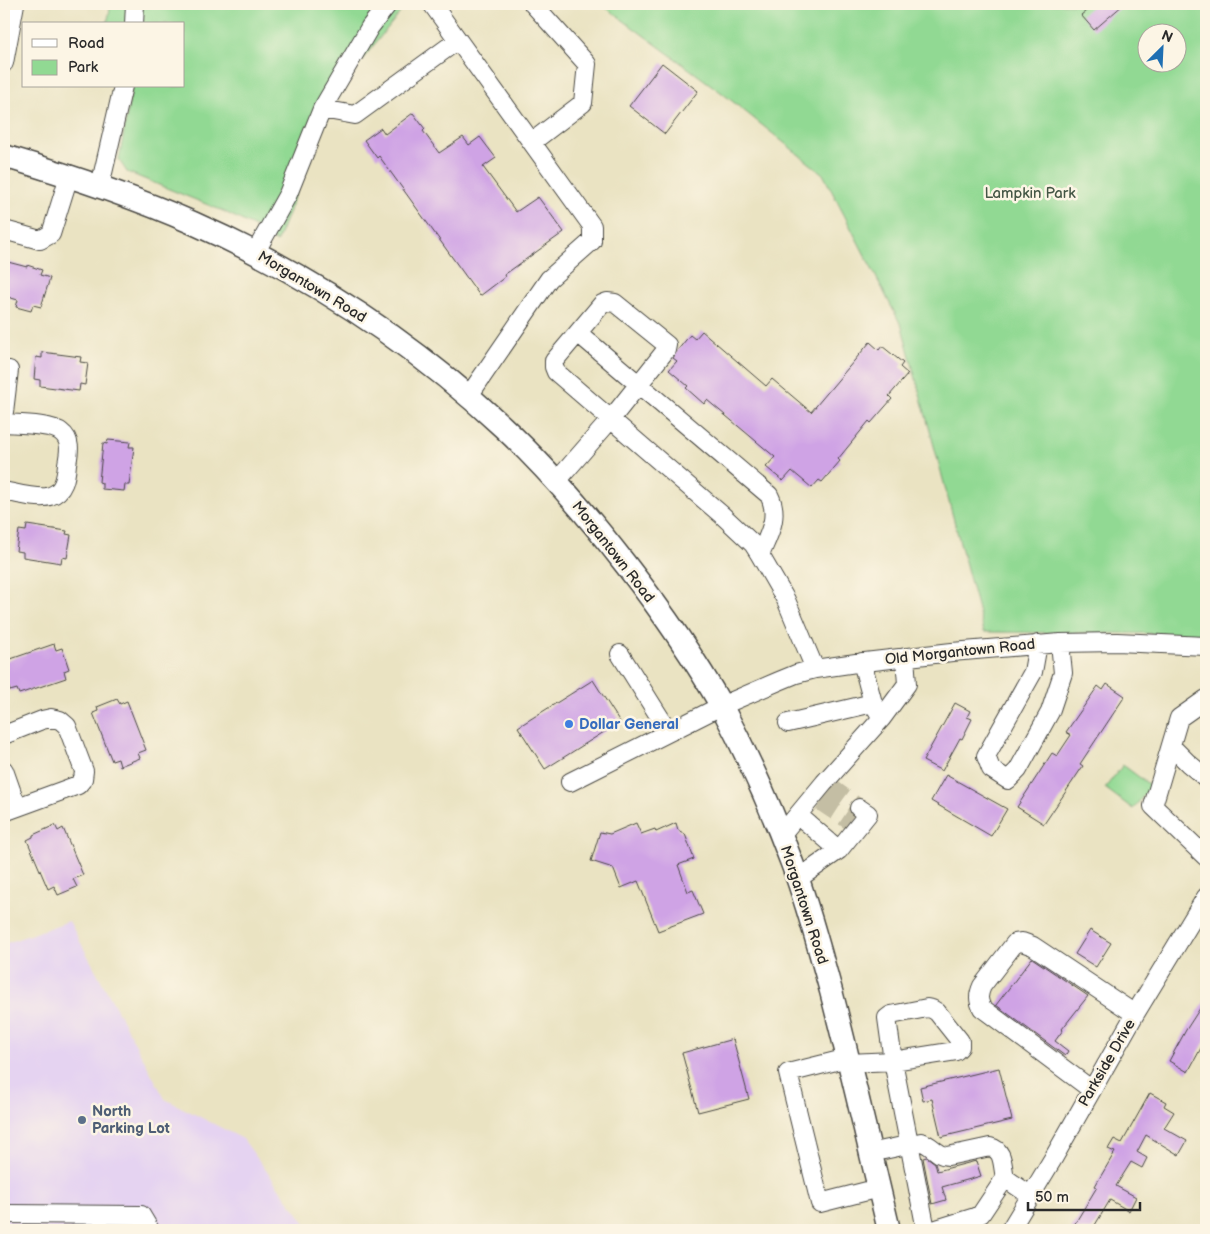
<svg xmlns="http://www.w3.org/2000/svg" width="1210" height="1234" font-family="'Balsamiq Sans',sans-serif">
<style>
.built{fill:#e5d3f1}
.green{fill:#91d993;stroke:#5e825f;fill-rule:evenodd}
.building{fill:#cfa3e5}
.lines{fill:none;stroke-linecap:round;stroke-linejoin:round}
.minor-tunnel{stroke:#c4bea4;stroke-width:18;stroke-dasharray:18 9;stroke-linecap:butt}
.minor-casing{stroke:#484742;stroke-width:20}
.major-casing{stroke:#484742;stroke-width:25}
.minor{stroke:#fff;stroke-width:18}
.major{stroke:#fff;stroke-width:22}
.shop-dot{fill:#3f7fe0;stroke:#fcf5e5;stroke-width:2}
.service-dot{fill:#5c6f8a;stroke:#fcf5e5;stroke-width:2}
.labels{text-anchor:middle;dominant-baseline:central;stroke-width:5;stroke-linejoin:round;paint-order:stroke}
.park-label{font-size:15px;fill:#445645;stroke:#fcf5e5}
.street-label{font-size:15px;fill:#2b2b2b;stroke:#fcf5e5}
.shop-label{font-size:15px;font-weight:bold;fill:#366cbe;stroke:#fcf5e5;text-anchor:start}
.service-label{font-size:15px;font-weight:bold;fill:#4e5e75;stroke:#fcf5e5;text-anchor:start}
</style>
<rect width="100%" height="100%" fill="#fcf5e5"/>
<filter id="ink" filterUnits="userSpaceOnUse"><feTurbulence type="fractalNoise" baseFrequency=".02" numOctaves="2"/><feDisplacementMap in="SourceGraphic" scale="10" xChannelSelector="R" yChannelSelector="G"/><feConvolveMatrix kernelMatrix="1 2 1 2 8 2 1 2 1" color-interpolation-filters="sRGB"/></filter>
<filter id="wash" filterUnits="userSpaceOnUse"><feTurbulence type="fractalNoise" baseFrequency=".0096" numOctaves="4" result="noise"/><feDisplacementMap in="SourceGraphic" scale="20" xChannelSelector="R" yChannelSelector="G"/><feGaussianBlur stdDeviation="1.12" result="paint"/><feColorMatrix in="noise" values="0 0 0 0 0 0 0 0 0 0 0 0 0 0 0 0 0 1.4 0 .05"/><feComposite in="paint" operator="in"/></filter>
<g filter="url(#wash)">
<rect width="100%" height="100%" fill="#eae3c2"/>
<path class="built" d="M 69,921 L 165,1099 L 243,1139 L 310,1230 L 4,1230 L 4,944 Z"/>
<path class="green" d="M 111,4 L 407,4 L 340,87 L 315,143 L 277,242 L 255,227 L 223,211 L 127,172 L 119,160 L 132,86 L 184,86 L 184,24 L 107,24 Z
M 601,4 L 1206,4 L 1206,634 L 984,632 L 902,327 L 823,174 L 722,93 ZM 1148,32 L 1178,32 L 1178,62 L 1148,62 Z
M 1123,765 L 1151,786 L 1133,809 L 1105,788 Z"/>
<g id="blocks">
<path class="building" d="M 1095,4 L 1124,4 L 1094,30 L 1081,15 Z
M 662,63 L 698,91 L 665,134 L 629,106 Z
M 413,113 L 425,129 L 423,131 L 439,153 L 463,137 L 469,145 L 480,137 L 496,158 L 483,167 L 516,212 L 538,197 L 564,232 L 504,275 L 505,277 L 480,296 L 379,156 L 377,158 L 364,140 L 381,128 L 385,134 Z
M 4,261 L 27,267 L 27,265 L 42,270 L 40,275 L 50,278 L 41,307 L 33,305 L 31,311 L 16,307 L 18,300 L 4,296 Z
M 702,331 L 766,386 L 772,379 L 811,412 L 870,342 L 879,350 L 882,346 L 903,363 L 900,367 L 908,374 L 889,396 L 892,399 L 871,423 L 869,421 L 838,459 L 840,461 L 822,482 L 819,480 L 812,488 L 792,471 L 783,481 L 766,467 L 775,457 L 707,400 L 704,404 L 686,388 L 688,386 L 669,370 L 677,361 L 673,358 L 677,351 L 690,335 L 695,339 Z
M 42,352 L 81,357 L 80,362 L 88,363 L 85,385 L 80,384 L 79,391 L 40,386 L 40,380 L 34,379 L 36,357 L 42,358 Z
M 108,440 L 130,442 L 129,447 L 134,447 L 129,485 L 125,485 L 124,491 L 102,489 L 102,483 L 99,482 L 103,443 L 107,444 Z
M 27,525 L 67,531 L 66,534 L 71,535 L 67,558 L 62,557 L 61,563 L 23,557 L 23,552 L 16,551 L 19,530 L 26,531 Z
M 54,644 L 56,650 L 62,648 L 69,669 L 64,671 L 66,678 L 19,694 L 17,689 L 10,691 L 4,673 L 4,669 L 7,668 L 5,661 Z
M 593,680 L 620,722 L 545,769 L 518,727 Z
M 1107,684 L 1125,696 L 1080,764 L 1083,766 L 1044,824 L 1017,807 L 1052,753 L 1057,756 L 1071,735 L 1066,732 L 1098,686 L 1103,690 Z
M 117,699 L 120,704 L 127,701 L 146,750 L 138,753 L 140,758 L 120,766 L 118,759 L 112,761 L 93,713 L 98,711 L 97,707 Z
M 955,703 L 970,711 L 967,717 L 972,719 L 962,739 L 960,738 L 942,771 L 923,761 Z
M 946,775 L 1007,809 L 991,836 L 931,801 Z
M 636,823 L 641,834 L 655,829 L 656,832 L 676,823 L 678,830 L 685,834 L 694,859 L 678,865 L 688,892 L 693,890 L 703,914 L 658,931 L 638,881 L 621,888 L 613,868 L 591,861 L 600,832 L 610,834 Z
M 55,825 L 58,831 L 63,828 L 83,875 L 73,879 L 77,887 L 58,895 L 54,886 L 48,889 L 27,840 L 33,837 L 33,835 Z
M 1090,930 L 1111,943 L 1096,967 L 1075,954 Z
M 1032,958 L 1088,996 L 1062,1029 L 1063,1030 L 1055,1041 L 1068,1051 L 1065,1056 L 996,1005 Z
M 1206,999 L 1206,1039 L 1188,1072 L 1169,1061 L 1186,1030 Z
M 733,1039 L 749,1099 L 698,1112 L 682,1053 Z
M 999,1068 L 1012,1120 L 941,1137 L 932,1099 L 923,1101 L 920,1087 Z
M 1150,1093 L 1166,1102 L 1164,1106 L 1174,1112 L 1164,1128 L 1187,1141 L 1179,1155 L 1146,1135 L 1137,1152 L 1147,1158 L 1142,1168 L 1131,1162 L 1116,1186 L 1136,1197 L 1129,1211 L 1110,1200 L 1092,1230 L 1071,1230 L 1097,1187 L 1095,1186 L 1115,1152 L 1108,1149 L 1114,1139 L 1122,1143 Z
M 927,1157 L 935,1163 L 937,1171 L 976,1161 L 981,1176 L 942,1187 L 946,1200 L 932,1204 L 923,1158 Z"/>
</g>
</g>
<g filter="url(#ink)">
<use href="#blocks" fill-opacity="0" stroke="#484742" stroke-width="1"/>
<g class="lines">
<path class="minor-tunnel" d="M 830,787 L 859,808
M 821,802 L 850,821"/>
<g class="minor-casing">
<path id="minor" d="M 432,4 L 592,226 L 592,241 L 549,279 L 468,397
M 134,24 L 135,4
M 4,63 L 15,4
M 322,109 L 355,115 L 458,40
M 532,142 L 583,103 L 587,64 L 533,4
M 100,186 L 123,86
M 4,230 L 40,240 L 51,234 L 69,176
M 255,253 L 288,194 L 322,109 L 370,27 L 388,4
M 578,333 L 769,495 C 780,516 769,534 760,555
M 4,412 L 9,370
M 4,423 C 17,424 52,424 61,432 C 72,440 69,453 67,464 C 66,477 64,492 50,496 C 40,500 15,493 4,491
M 556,482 L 611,419 L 666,350 L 667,345 L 615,303 L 607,302 L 602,304 L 554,361 L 554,367 L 556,372 L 722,515 L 753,544 L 760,555 L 786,600 L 815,669
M 1038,644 L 1033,672 L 986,756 L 991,769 L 1008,780 L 1018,770 L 1050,712 L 1063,673 L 1060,643
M 620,654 L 669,732
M 862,662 L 873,703
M 1206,699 L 1179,718 L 1153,806 L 1206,857
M 788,723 L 873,703 L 882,718
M 4,735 L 42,720 L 51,718 L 60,720 L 67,726 L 84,771 L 83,779 L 78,785 L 4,812
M 1171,746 L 1188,763 L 1206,778
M 4,770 L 17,807
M 570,782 L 721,706 L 779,681 L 796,674 L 815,669 L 856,663 L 952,652 L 1060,643 L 1117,642 L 1206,646
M 798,815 L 839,850
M 781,835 L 824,783 L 882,718 L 907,684 L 905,657
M 798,879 L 839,850 L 868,814 L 859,808
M 927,1008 L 932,1009 L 937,1012 L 960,1041 L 960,1047 L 956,1051 L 893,1061 L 887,1018 L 891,1015 Z
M 848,1058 L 788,1073 L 820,1203 L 879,1188
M 849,1063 L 893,1061 L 926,1230
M 1092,1090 L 982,1008 C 978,1000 978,995 982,986 L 1015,943 L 1022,942 L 1033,946 L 1135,1014
M 870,1153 L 921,1142 C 932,1144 936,1156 948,1156 L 990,1147 C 1004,1150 1002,1165 1005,1178 L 981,1214 L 975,1217 L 933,1230
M 1005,1178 L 1031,1196
M 4,1214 L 141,1215 L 150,1230
M 1010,1230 L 1054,1157 L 1135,1014 L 1206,897"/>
</g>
<g class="major-casing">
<path id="major" d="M 4,156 C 68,175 132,196 193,223 C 306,273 412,342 503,427 C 548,469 588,516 626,565 C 661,610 694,657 722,707 C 749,758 772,810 792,863 C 808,905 819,948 831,991 C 852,1071 870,1151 889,1230"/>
</g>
<use href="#minor" class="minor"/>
<use href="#major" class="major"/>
</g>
</g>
<circle class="shop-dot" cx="569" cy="724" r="5"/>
<circle class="service-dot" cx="82" cy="1120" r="5"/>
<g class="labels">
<g class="park-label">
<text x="1030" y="193">Lampkin Park</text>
</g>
<g class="street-label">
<text transform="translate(312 287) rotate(31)">Morgantown Road</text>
<text transform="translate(613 552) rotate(52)">Morgantown Road</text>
<text transform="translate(960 652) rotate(-6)">Old Morgantown Road</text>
<text transform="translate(804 905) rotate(72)">Morgantown Road</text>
<text transform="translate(1107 1063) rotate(-60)">Parkside Drive</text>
</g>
<g class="shop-label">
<text x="579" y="724">Dollar General</text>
</g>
<g class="service-label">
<text x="92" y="1111">North<tspan x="92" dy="17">Parking Lot</tspan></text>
</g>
</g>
<rect width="1210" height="1234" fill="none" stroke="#fcf5e5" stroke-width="20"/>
<rect x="22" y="22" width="162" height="65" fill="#fcf5e5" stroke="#a8a49b"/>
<rect x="32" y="39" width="25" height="8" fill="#ffffff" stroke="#a8a49b"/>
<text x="68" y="48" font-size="15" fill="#2b2b2b">Road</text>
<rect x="32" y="60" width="25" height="15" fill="#91d993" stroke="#a8a49b"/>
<text x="68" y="72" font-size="15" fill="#2b2b2b">Park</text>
<g transform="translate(1162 48) rotate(24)"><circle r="24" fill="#fcf5e5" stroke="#a8a49b"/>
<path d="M0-4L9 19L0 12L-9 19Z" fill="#1f6fb2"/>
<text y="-8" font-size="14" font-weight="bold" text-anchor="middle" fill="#2b2b2b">N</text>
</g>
<path d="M1028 1202v8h112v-8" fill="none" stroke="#2b2b2b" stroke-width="2.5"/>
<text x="1035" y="1202" font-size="15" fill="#2b2b2b" stroke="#fcf5e5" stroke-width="4" paint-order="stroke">50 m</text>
</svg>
